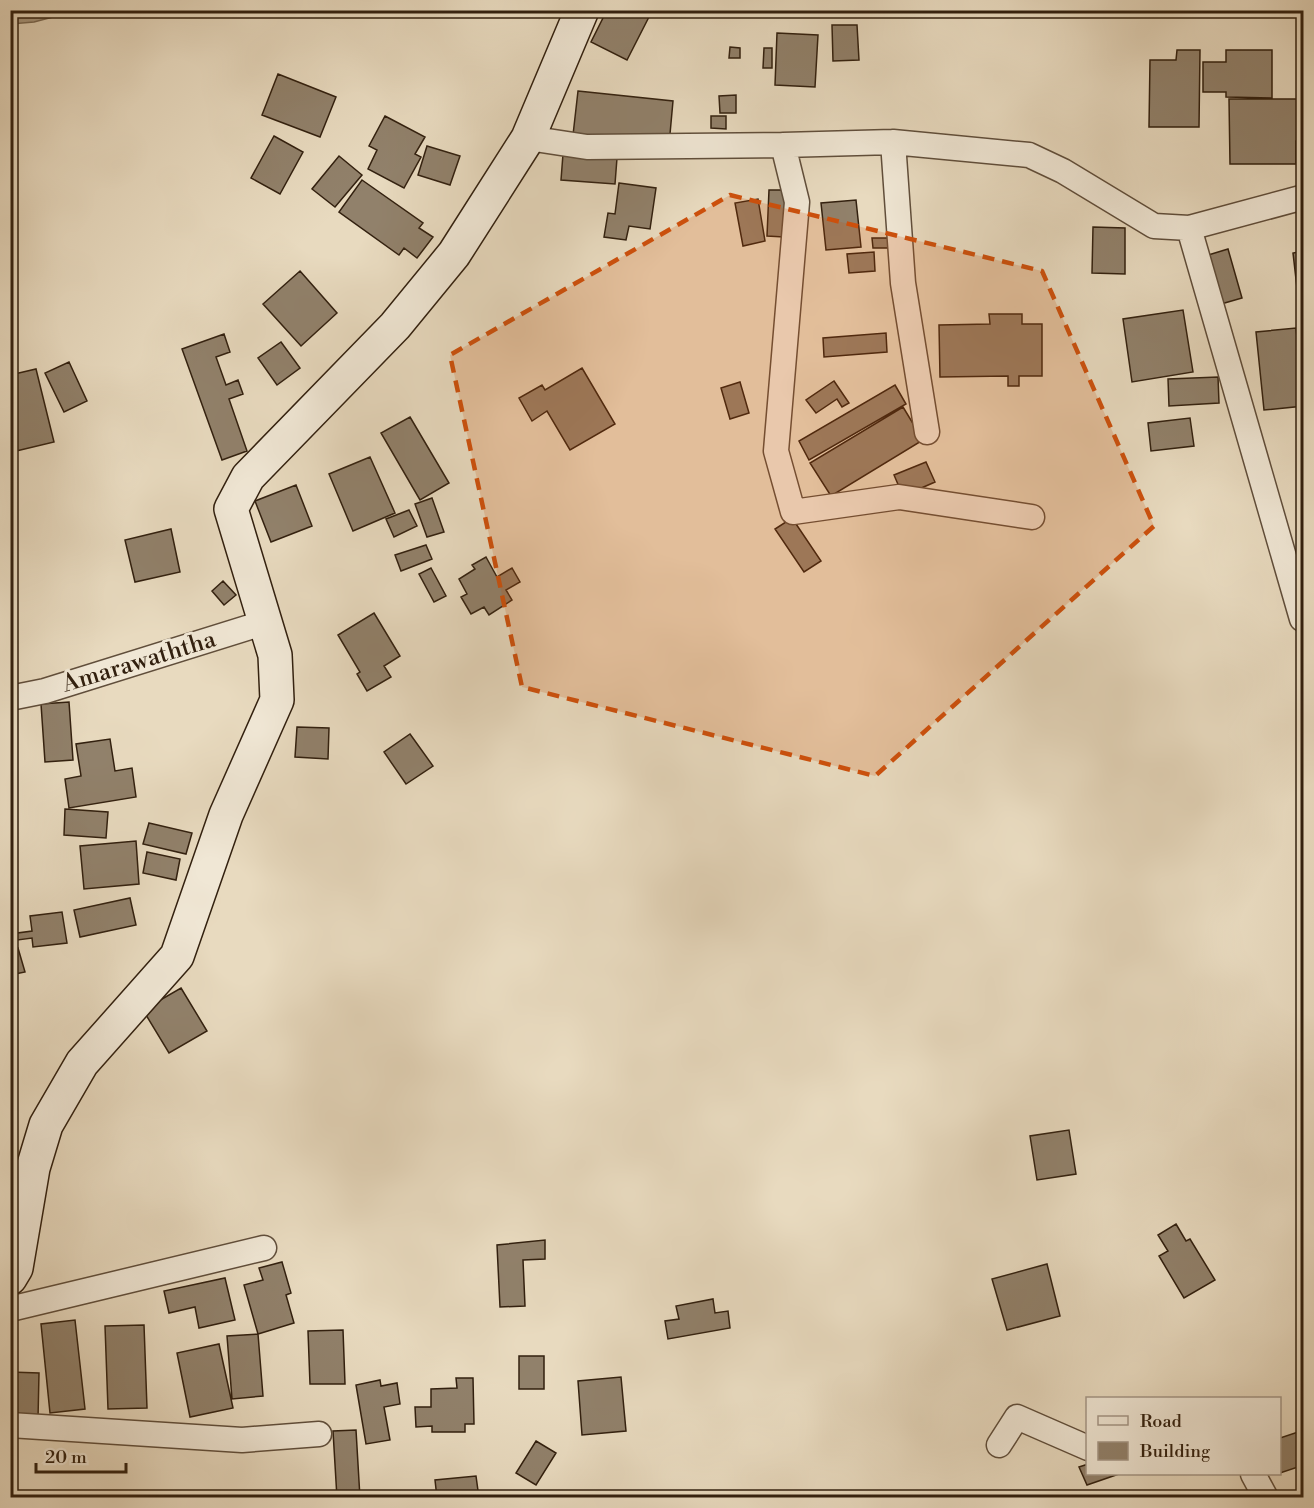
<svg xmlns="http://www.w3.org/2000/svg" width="1314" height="1508" font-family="'Libre Bodoni',serif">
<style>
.water{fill:#aa9b83;stroke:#7a6a55;stroke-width:1.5}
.building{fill:#91816b;stroke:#32200f;stroke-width:1.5}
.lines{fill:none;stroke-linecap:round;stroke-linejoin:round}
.street-casing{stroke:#604e3b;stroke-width:27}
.secondary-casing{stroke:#32200f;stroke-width:36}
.street{stroke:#f0e7d5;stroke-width:24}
.secondary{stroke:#f0e7d5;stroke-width:33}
.marked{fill:#cd500c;fill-opacity:0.2;stroke:#cd500c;stroke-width:4.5;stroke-dasharray:12 8;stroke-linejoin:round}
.labels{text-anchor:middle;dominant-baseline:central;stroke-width:6;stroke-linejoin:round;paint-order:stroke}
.street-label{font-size:24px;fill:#32200f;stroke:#f0e7d5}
</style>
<rect width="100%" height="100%" fill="#e8dabf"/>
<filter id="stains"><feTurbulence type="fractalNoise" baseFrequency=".00333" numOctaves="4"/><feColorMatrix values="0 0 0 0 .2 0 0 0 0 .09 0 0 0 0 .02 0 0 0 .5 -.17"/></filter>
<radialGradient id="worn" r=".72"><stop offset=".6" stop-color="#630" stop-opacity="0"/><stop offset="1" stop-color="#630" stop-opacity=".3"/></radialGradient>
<path class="water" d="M 11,10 L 76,10 L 76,11 L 34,22 L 11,24 Z"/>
<path class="building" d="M 607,10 L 652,11 L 627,60 L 591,42 Z
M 832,25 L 857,25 L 859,60 L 833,61 Z
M 777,33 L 818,35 L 815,87 L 775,85 Z
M 730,47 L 740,48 L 740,58 L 729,58 Z
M 764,48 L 772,48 L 772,68 L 763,68 Z
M 1177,50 L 1200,50 L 1199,127 L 1149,127 L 1150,60 L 1176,60 Z
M 1226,50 L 1272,50 L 1272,98 L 1226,97 L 1226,92 L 1203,92 L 1203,62 L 1226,62 Z
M 278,74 L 336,97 L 320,137 L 262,115 Z
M 578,91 L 673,101 L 669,145 L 573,135 Z
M 736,95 L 736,113 L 720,113 L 719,96 Z
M 1229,99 L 1304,99 L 1304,141 L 1296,141 L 1296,164 L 1230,164 Z
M 385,116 L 425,137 L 415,154 L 421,157 L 404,188 L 368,169 L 377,150 L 369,146 Z
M 711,116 L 726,116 L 726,129 L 711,128 Z
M 274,136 L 303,152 L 280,194 L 251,178 Z
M 427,146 L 460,156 L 450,185 L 418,175 Z
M 563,154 L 617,158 L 615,184 L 561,180 Z
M 339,156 L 362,175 L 335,207 L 312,189 Z
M 362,180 L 423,223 L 419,228 L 433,237 L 417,258 L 404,248 L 399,255 L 339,212 Z
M 619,183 L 656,188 L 650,229 L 629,226 L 626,240 L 604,237 L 608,213 L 615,214 Z
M 769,190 L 786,190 L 784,237 L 767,236 Z
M 758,199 L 765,241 L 743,246 L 735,203 Z
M 856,200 L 861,247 L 826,250 L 821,203 Z
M 1093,227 L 1125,228 L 1125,274 L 1092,273 Z
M 872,238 L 888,238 L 889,248 L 873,248 Z
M 1228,249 L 1242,298 L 1221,304 L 1205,256 Z
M 1304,251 L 1304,287 L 1297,288 L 1293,253 Z
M 874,252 L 875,271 L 849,273 L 847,254 Z
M 300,271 L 337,313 L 301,346 L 263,304 Z
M 1183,310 L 1193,372 L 1132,382 L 1123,319 Z
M 989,314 L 1022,314 L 1022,324 L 1042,324 L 1042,376 L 1019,376 L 1019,386 L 1008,386 L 1008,376 L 940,377 L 939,325 L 990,324 Z
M 1296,328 L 1304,406 L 1264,410 L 1256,332 Z
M 886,333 L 887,352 L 824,357 L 823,338 Z
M 224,334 L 230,352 L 216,357 L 226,385 L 238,380 L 243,394 L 229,399 L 247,451 L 222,460 L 182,349 Z
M 281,342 L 300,368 L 277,385 L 258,358 Z
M 69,362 L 87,401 L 64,412 L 45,373 Z
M 582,368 L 615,424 L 570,450 L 547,411 L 532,421 L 519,398 L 542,385 L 545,390 Z
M 36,369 L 54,442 L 12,452 L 10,375 Z
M 1218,377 L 1219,403 L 1169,406 L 1168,379 Z
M 834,381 L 849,403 L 842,407 L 837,399 L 816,413 L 806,400 Z
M 740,382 L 749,413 L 730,419 L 721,388 Z
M 895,385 L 906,404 L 809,460 L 799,441 Z
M 903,407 L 923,440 L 831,496 L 810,463 Z
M 410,417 L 449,483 L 420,500 L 381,433 Z
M 1190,418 L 1194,446 L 1151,451 L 1148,423 Z
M 370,457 L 395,513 L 353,531 L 329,474 Z
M 926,462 L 935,482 L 903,496 L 894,475 Z
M 296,485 L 312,526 L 271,542 L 255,501 Z
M 432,498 L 444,532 L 427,537 L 415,504 Z
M 409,510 L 417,526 L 394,537 L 386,519 Z
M 792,518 L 821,561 L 804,572 L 775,529 Z
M 171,529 L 180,572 L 135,582 L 125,540 Z
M 426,545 L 432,559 L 401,571 L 395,555 Z
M 486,557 L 497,577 L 512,568 L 520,582 L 506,590 L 512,600 L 489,615 L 484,607 L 471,614 L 461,597 L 467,594 L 459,579 L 475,569 L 472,565 Z
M 431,568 L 446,596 L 434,602 L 419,574 Z
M 223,581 L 236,595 L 224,605 L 212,591 Z
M 374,613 L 400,656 L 384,666 L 391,677 L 367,691 L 357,674 L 360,672 L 338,635 Z
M 69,702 L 73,760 L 45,762 L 41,704 Z
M 297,727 L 329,728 L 328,759 L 295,757 Z
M 410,734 L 433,766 L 406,784 L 384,752 Z
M 110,739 L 115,771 L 132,768 L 136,797 L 69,808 L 65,779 L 81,776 L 76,744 Z
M 65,809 L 108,812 L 106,838 L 64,835 Z
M 149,823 L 192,833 L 186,854 L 143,844 Z
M 136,841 L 139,884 L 84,889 L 80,846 Z
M 147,852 L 180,859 L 176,880 L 143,873 Z
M 130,898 L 136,925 L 80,937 L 74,910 Z
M 62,912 L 67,943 L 33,947 L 32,938 L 10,941 L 10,934 L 32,931 L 30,916 Z
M 18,948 L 25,972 L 10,975 L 10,950 Z
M 181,988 L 207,1031 L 169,1053 L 143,1010 Z
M 1069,1130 L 1076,1174 L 1037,1180 L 1030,1136 Z
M 1176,1224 L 1186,1241 L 1190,1239 L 1215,1280 L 1184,1298 L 1159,1256 L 1168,1251 L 1158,1235 Z
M 545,1240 L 545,1259 L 523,1260 L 525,1306 L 500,1307 L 497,1245 Z
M 282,1262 L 291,1293 L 286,1295 L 294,1323 L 258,1334 L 244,1285 L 263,1280 L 259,1268 Z
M 1047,1264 L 1060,1316 L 1007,1330 L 992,1279 Z
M 225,1278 L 235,1320 L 199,1328 L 195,1307 L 169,1313 L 164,1291 Z
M 713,1299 L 715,1313 L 728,1311 L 730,1328 L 668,1339 L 665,1321 L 679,1319 L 676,1306 Z
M 75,1320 L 85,1409 L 50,1413 L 41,1324 Z
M 144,1325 L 147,1408 L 108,1409 L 105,1326 Z
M 343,1330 L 345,1384 L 310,1384 L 308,1331 Z
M 258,1334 L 263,1396 L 232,1399 L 227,1336 Z
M 219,1344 L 233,1408 L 190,1417 L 177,1353 Z
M 519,1356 L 544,1356 L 544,1389 L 519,1389 Z
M 10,1372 L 39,1373 L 38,1419 L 10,1418 Z
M 621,1377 L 626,1431 L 582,1435 L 578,1381 Z
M 456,1378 L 473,1378 L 474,1424 L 465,1424 L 465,1432 L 432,1432 L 432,1426 L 416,1427 L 415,1407 L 431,1407 L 431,1389 L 457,1388 Z
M 380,1380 L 381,1386 L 397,1383 L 400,1404 L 384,1407 L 390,1440 L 366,1444 L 356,1385 Z
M 356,1430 L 360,1498 L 337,1498 L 333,1431 Z
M 1304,1430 L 1304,1465 L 1280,1473 L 1280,1438 Z
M 536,1441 L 556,1453 L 536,1485 L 516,1473 Z
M 1088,1464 L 1088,1474 L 1119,1474 L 1087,1485 L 1079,1467 Z
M 476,1476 L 479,1498 L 437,1498 L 435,1480 Z
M 1304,1486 L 1304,1498 L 1288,1498 L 1287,1495 Z"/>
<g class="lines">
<g class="street-casing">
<path id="street" d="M 528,138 L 587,147 L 783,145 L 797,202 L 776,451 L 793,512 L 899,497 L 1032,517
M 893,142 L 903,283 L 927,432
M 783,145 L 893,142 L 1029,155 L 1063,171 L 1154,226 L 1189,228 L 1304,197
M 1189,228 L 1302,619
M 10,698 L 45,691 L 266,622
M 10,1309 L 264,1248
M 10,1425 L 242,1440 L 319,1434
M 999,1445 L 1017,1417 L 1088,1448
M 1253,1474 L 1266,1498"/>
</g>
<g class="secondary-casing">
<path id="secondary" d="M 10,1278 L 16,1268 L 33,1168 L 46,1125 L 82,1063 L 177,956 L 226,815 L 277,700 L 275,655 L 231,509 L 248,477 L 395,326 L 454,254 L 528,138 L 582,10"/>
</g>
<use href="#street" class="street"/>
<use href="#secondary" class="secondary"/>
</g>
<path class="marked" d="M 730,195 L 1042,271 L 1154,526 L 875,776 L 522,687 L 450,355 Z"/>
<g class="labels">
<g class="street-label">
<text transform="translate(139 662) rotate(-17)">Amarawaththa</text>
</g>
</g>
<rect width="1314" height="1508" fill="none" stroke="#e8dabf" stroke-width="36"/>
<rect x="12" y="12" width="1290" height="1484" fill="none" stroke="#32200f" stroke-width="3"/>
<rect x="18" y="18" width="1278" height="1472" fill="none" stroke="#32200f" stroke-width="1.5"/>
<rect x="1086" y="1397" width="195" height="78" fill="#f0e7d5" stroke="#a49786" stroke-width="1.5"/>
<rect x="1098" y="1416" width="30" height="9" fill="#f0e7d5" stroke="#a49786" stroke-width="1.5"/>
<text x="1140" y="1427" font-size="18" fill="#32200f">Road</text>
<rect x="1098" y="1442" width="30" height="18" fill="#91816b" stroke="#a49786" stroke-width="1.5"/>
<text x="1140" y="1457" font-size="18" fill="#32200f">Building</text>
<path d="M36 1463v9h90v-9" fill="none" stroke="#32200f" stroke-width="3"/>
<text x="45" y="1463" font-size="18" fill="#32200f" stroke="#f0e7d5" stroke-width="4.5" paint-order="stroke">20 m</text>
<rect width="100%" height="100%" filter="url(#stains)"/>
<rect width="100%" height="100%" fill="url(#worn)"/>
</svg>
